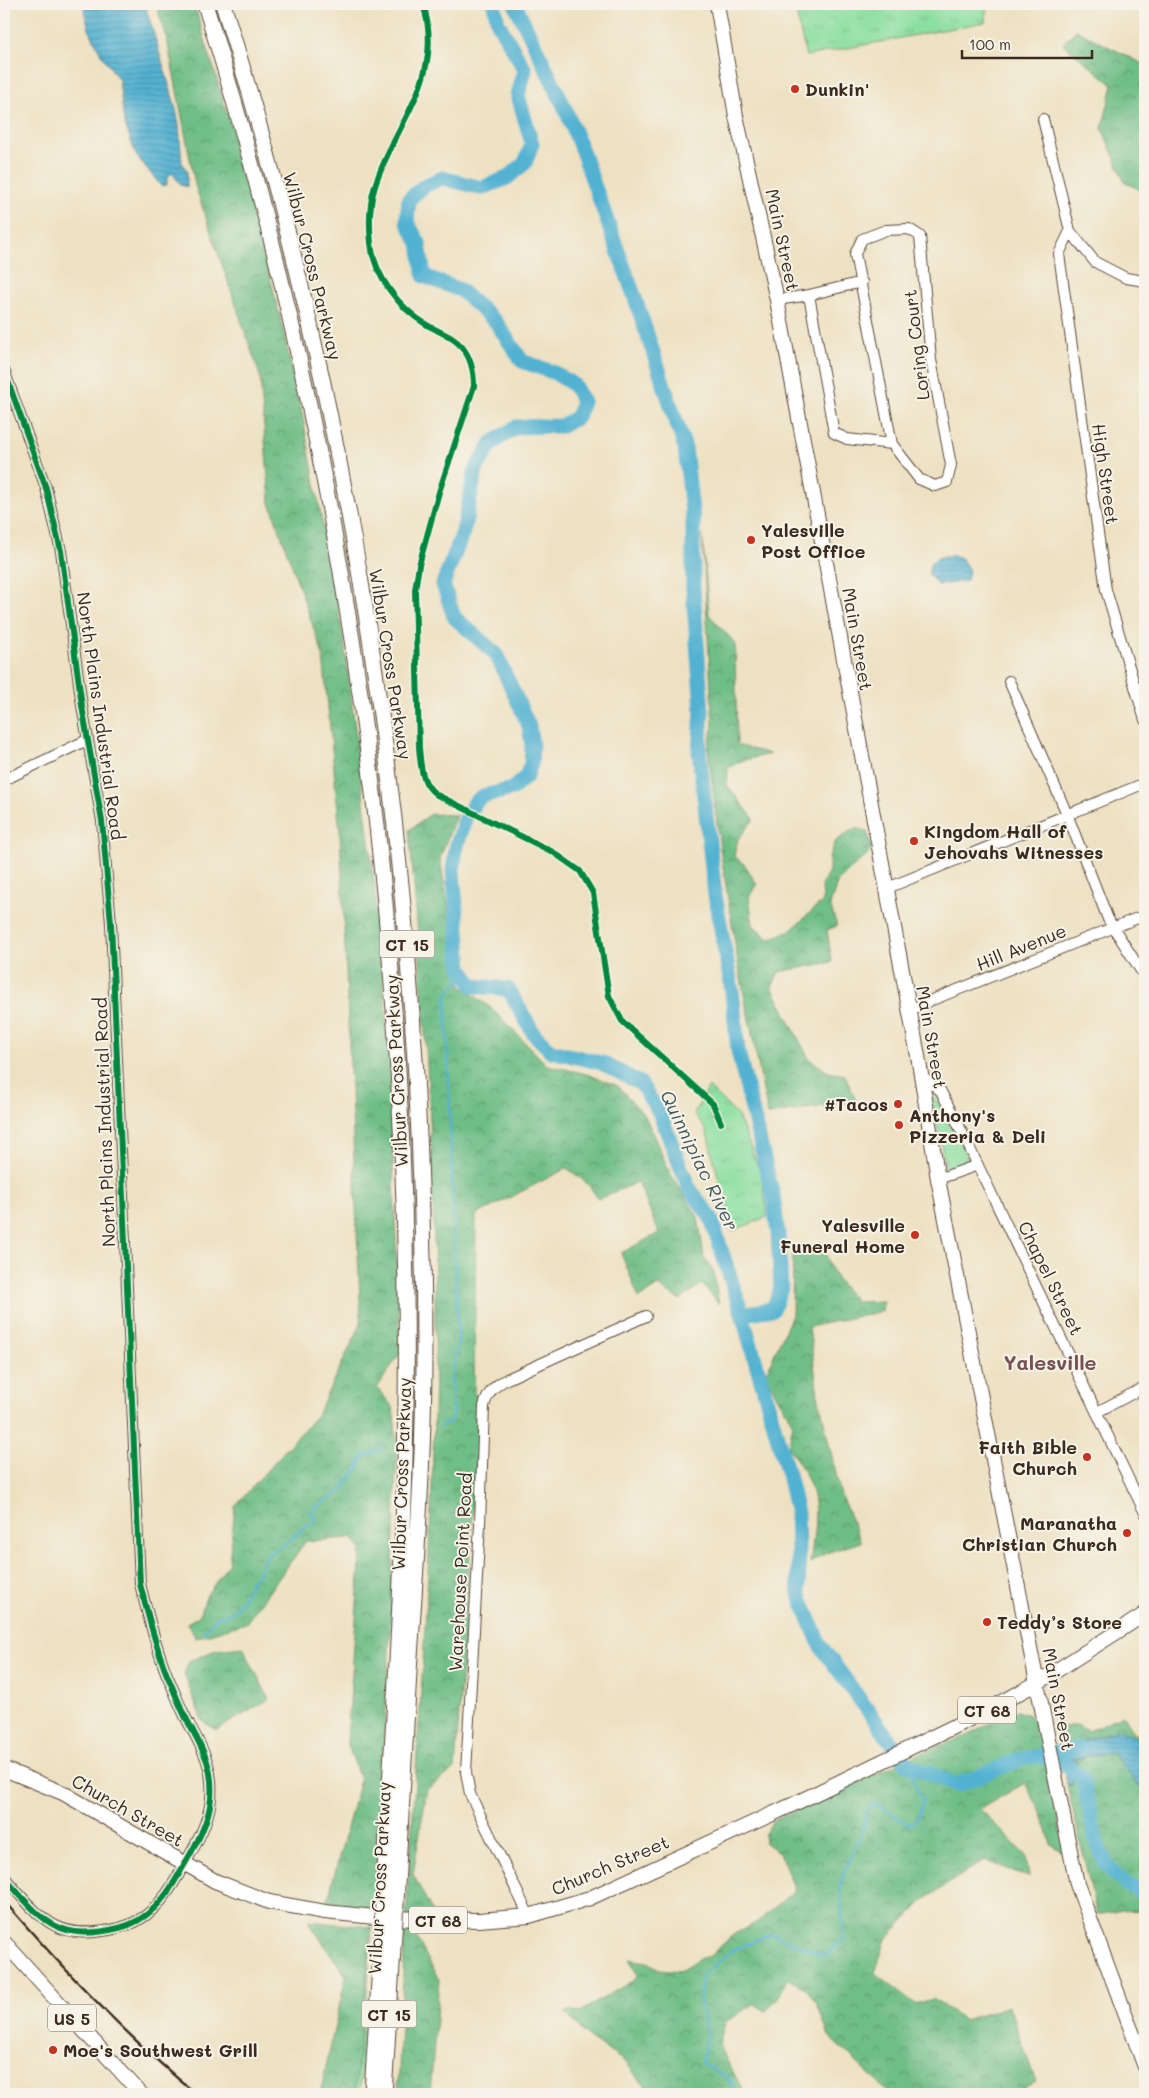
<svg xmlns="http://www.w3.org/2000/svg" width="1149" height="2098" font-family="Mali,sans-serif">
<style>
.grass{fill:#8bdfa1;stroke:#638460}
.forest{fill:url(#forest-crowns);stroke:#567452}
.park{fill:url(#park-tufts);stroke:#638460}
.water{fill:url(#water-rules);stroke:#476e78}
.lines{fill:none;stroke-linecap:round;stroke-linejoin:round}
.stream{stroke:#53b2d2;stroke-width:2.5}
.river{stroke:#53b2d2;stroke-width:15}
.minor-casing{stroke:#564537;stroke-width:12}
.major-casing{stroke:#564537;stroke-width:16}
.highway-casing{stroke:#564537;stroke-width:17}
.minor{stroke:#fff;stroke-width:10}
.major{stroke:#fff;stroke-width:14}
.highway{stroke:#fff;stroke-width:15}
.rail{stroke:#3b2a1e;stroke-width:2.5}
.highway-bridge-casing{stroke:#564537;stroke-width:17;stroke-linecap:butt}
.highway-bridge{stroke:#fff;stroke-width:15}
.cycleway-casing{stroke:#f7f3e8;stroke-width:9}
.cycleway{stroke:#00873e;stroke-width:6}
.poi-dot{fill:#c8321e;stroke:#f7f3e8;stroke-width:2}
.labels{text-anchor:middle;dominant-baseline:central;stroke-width:4;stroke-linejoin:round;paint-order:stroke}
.shield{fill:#f7f3e8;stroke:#73665b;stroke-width:1}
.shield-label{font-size:16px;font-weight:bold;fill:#3b2a1e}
.poi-label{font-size:18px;font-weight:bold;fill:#3b2a1e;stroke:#f7f3e8;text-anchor:start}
.street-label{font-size:18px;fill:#3b2a1e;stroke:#f7f3e8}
.water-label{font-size:19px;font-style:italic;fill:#435a5d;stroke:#f7f3e8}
.quarter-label{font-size:20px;font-weight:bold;fill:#765255;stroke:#f7f3e8}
</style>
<defs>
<pattern id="forest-crowns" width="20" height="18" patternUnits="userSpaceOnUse" patternTransform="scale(1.25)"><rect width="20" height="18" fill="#70be87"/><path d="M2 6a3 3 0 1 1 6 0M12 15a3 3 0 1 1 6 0" fill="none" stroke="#5d9b6e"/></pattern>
<pattern id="park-tufts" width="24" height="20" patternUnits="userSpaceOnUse" patternTransform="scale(1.25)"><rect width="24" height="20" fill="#8bdfa1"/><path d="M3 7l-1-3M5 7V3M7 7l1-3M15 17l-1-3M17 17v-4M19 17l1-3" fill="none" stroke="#79c08a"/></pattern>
<pattern id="water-rules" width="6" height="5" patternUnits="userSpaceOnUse" patternTransform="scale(1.25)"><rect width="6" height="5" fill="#53b2d2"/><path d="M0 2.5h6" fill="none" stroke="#4691aa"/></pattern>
</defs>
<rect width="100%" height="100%" fill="#f7f3e8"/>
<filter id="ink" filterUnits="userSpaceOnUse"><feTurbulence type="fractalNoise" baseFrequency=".02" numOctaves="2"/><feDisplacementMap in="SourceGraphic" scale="10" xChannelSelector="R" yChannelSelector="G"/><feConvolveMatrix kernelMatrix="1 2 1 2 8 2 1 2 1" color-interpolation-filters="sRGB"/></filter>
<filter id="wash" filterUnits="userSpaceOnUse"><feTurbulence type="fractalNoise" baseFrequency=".0096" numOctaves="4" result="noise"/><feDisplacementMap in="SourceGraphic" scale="20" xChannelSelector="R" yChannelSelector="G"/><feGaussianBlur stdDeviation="1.12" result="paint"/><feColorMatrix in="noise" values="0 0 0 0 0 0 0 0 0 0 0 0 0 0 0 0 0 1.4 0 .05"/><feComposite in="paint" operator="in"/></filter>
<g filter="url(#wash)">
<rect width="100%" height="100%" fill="#eee1c2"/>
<path class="grass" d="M 933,1093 L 969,1160 L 969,1163 L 948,1170 L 946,1168 L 931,1096 Z
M 372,1927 L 360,2094 L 355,2094 Z"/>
<path class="forest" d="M 156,4 L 194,4 L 236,142 L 280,317 L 303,418 L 344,640 L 374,882 L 389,1046 L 400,1353 L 377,1388 L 393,1407 L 397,1442 L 391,1617 L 375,1901 L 369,1910 L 326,1906 L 360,1780 L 347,1742 L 361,1549 L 352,1538 L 306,1541 L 246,1623 L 196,1638 L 187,1623 L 199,1616 L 207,1595 L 229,1563 L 235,1506 L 317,1415 L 361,1324 L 340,832 L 323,655 L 270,503 L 260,376 L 195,185 L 167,39 Z
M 1076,30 L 1145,65 L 1145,193 L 1124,181 L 1102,128 L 1113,85 L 1063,44 Z
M 702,533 L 709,615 L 735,643 L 737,745 L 770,754 L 741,761 L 728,768 L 727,785 L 754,819 L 738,839 L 734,856 L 745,865 L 757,884 L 749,897 L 753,925 L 769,939 L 791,930 L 823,901 L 822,884 L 829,871 L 829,857 L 836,841 L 855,828 L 867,831 L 872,850 L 838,881 L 830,905 L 837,926 L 827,930 L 832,962 L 779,972 L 772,987 L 809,1059 L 828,1072 L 845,1075 L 856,1101 L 768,1115 L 738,963 L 720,847 L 708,749 L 713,725 Z
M 431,814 L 456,815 L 440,858 L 461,986 L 490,1007 L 547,1065 L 587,1074 L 618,1086 L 645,1116 L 670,1173 L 698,1217 L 704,1257 L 713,1270 L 719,1304 L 702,1284 L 680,1300 L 658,1286 L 639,1298 L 621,1253 L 659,1233 L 638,1182 L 598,1199 L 589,1185 L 567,1168 L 476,1215 L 474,1395 L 481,1396 L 455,1769 L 427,1789 L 413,1874 L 433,1913 L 406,1916 C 417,1750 430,1585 434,1419 C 439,1222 427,1025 409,830 Z
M 823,1242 C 830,1273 835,1279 857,1302 L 883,1301 L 882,1311 L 809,1327 L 818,1395 L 841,1496 L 861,1542 L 826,1553 L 810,1563 C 817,1513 821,1489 788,1448 L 793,1424 L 765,1375 L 792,1315 L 793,1251 Z
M 243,1647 L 269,1699 L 217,1730 L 202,1721 L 184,1674 L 189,1661 L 216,1650 Z
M 1018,1711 L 1029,1715 L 1037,1725 L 1066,1854 L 1051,1844 L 1042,1814 L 1025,1783 L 980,1809 L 1026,1856 L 1029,1877 L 984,1860 L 924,1900 L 886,1939 L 875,1973 L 915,2004 L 933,1999 L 964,2020 L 1009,2006 L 1036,2082 L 1015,2094 L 890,2094 L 829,2036 L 817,2004 L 806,1988 L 787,1979 L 780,1995 L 766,2011 L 754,2004 L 725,2022 L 719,2046 L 745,2094 L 652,2094 L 624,2061 L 589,2038 L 565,2013 L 571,2010 L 578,2013 L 634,1980 L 638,1975 L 629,1959 L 647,1962 L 659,1969 L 680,1971 L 701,1958 L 710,1956 L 734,1934 L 756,1923 L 795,1890 L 780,1853 L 765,1843 L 764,1835 L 773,1821 L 930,1749 L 967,1736 L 1010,1712 Z
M 1123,1715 L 1134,1735 L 1145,1730 L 1145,1743 L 1119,1730 L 1059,1747 L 1056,1728 L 1077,1725 L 1088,1731 Z
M 1112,1752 L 1142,1790 L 1145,1791 L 1145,1911 L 1123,1910 L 1097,1915 L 1067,1784 L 1072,1786 L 1077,1761 L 1071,1760 Z
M 308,1921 L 372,1927 L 355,2094 L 320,2094 L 346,1976 Z
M 405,1927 L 411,1927 L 439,1980 L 430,2094 L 398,2094 Z"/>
<path class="park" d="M 794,4 L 987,4 L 985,22 L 806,56 Z
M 709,1087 L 738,1116 L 762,1176 L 767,1217 L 732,1231 L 706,1130 L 694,1113 Z"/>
<path class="water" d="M 83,4 L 145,4 L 175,105 L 179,125 L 182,164 L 187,170 L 187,187 L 181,185 L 172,173 L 167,178 L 167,185 L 161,186 L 136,155 L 124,122 L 119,80 L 101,54 L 89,29 Z
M 954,555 L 962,559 L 969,570 L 967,581 L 938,585 L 929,575 C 927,558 941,556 954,555 Z
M 1120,1730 L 1145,1743 L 1145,1791 L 1142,1790 L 1112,1752 L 1072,1759 L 1077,1761 L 1072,1786 L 1067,1784 L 1061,1747 Z"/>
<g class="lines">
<path class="stream" d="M 440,1426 L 449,1423 L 453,1417 L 451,1380 L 458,1343 L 446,1000 C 449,987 456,983 466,976
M 203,1633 L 217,1617 L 229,1614 L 242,1602 L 251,1581 L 257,1576 L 266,1556 L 285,1544 L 308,1524 L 315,1523 L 316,1516 L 311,1514 L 312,1510 L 346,1487 L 345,1481 L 352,1480 L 352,1475 L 357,1470 L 362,1458 L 383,1448
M 735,2094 C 735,2078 713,2069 701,2063 L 708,2037 L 700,2002 L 702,1975 L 733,1950 L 772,1934 L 825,1956 L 844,1939 L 840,1883 L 862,1832 L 867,1810 L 875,1804 L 884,1808 L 908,1825 L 918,1818 L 923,1802 L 907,1764"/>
<path class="river" d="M 494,4 L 498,23 L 525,70 L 518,95 L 532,144 L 525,163 L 507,178 L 482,188 L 442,178 L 424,186 L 409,199 L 407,222 L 419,243 L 424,276 L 460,290 L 496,322 L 522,361 L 555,373 L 574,385 L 583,402 L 577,417 L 562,426 L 516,427 L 492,443 L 476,469 L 463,532 L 443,584 L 454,617 L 496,654 L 529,726 L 532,745 L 531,764 L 526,777 L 512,789 L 483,796 L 476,801 L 466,816 L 456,848 L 453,871 L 461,968 L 473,986 L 508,989 L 534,1034 L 551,1051 L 602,1063 L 640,1083 L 659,1112 L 689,1188 L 711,1218 L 742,1314 L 788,1474 L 797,1513 L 799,1593 L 820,1645 L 907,1764 L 957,1785 L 1021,1759 L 1080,1748
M 515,4 L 565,108 L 582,151 L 635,298 L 685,448 L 693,520 L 693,589 L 702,711 L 699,751 L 715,895 L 732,991 L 738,1051 L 773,1196 L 778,1233 L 781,1288 L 773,1309 L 742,1314
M 1042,1757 L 1067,1766 L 1082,1777 C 1096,1824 1089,1873 1145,1893"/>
</g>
</g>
<g filter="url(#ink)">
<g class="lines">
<g class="minor-casing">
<path id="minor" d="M 1043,119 L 1070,231 L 1095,262 L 1126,278 L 1145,281
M 909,229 L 920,236 L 931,360 L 951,465 L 947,482 L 935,486 L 919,479 L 892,444 L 855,254 L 862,239 L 886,230 Z
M 1070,231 L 1059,254 L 1106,590 L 1145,720
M 809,295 L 834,433 L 847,439 L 892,444
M 777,300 L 809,295 L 862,282
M 4,370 L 46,488 L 61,551 L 82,706 L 102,821 L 111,923 L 140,1584 C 148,1615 155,1645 167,1675 C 174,1690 179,1705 187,1720 C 201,1746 214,1766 211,1798 C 209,1825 192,1851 179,1874 C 165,1899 148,1921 119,1928 C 57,1943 42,1920 4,1877
M 1009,681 L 1067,814 L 1108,919 L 1145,977
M 4,780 L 87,740
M 885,889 L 1145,783
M 909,1011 L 922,1004 L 1145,915
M 921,1076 L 940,1090 L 958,1124 L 1145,1513
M 938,1179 L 978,1165
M 1097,1412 L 1145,1387
M 529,1916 L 470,1794 L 466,1772 L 480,1524 L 484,1406 C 488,1392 494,1386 507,1379 L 646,1316"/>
</g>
<g class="major-casing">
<path id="major" d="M 717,4 L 736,116 L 777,300 L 918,1056 L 938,1179 L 1066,1831 L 1077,1884 L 1145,2067
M 4,1769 L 63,1793 L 215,1881 L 269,1902 L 325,1912 L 385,1918 L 479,1920 L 529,1916 L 590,1898 L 794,1804 L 986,1711 L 1037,1683 L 1145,1614
M 4,1942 L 141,2094"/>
</g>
<g class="highway-casing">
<path id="highway" d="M 205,4 C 335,421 401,858 406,1295 C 409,1498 395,1700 383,1902
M 223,4 C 360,439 424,898 424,1354 C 424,1460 416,1566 409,1672 C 404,1749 400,1826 396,1903
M 372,2094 L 382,1933
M 384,2094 L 394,1933"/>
</g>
<use href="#minor" class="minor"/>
<use href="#major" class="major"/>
<use href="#highway" class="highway"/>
<path class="rail" d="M 4,1901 C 63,1969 126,2036 196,2094"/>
<g class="highway-bridge-casing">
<path id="highway-bridge" d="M 382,1933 L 383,1902
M 394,1933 L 396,1903"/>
</g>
<use href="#highway-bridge" class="highway-bridge"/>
<g class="cycleway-casing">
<path id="cycleway" d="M 423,4 C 446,77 395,122 375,186 C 369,204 369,224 371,243 C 374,276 399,308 427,325 C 439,332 453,336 462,347 C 471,358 474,372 474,386 L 439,492 L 419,565 L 415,590 L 419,748 C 421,767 421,784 437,795 L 553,852 L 580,871 L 593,893 L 609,996 L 622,1021 L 713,1104 L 721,1123
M 4,370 L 46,488 L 61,551 L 82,706 L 102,821 L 111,923 L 140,1584 C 148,1615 155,1645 167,1675 C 174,1690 179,1705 187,1720 C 201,1746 214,1766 211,1798 C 209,1825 192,1851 179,1874 C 165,1899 148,1921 119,1928 C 57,1943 42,1920 4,1877"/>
</g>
<use href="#cycleway" class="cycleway"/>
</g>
</g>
<g class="poi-dot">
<circle cx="795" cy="89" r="5"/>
<circle cx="751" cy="540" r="5"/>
<circle cx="914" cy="841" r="5"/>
<circle cx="898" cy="1104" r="5"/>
<circle cx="899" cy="1125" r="5"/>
<circle cx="915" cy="1235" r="5"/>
<circle cx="1087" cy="1457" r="5"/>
<circle cx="1127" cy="1533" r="5"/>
<circle cx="987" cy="1622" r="5"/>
<circle cx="53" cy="2050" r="5"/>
</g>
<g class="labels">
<g class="shield">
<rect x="379.5" y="930.5" width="55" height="27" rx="4"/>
<rect x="958" y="1696.5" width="58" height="27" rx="4"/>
<rect x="409" y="1906.5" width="58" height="27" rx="4"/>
<rect x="361.5" y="2000.5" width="55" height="27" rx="4"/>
<rect x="48" y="2004.5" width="48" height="27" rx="4"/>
</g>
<g class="shield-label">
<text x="407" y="944">CT 15</text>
<text x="987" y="1710">CT 68</text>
<text x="438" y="1920">CT 68</text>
<text x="389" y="2014">CT 15</text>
<text x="72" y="2018">US 5</text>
</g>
<g class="poi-label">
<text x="805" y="89">Dunkin'</text>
<text x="761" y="530">Yalesville<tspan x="761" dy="21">Post Office</tspan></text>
<text x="924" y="831">Kingdom Hall of<tspan x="924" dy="21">Jehovahs Witnesses</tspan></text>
<text x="888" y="1104" text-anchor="end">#Tacos</text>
<text x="909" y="1115">Anthony's<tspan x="909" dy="21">Pizzeria &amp; Deli</tspan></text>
<text x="905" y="1225" text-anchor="end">Yalesville<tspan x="905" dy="21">Funeral Home</tspan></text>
<text x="1077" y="1447" text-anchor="end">Faith Bible<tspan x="1077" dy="21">Church</tspan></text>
<text x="1117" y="1523" text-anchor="end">Maranatha<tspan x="1117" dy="21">Christian Church</tspan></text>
<text x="997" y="1622">Teddy’s Store</text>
<text x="63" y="2050">Moe's Southwest Grill</text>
</g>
<g class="street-label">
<text transform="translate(783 240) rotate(78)">Main Street</text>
<text transform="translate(313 266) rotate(76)">Wilbur Cross Parkway</text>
<text transform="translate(916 345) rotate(-97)">Loring Court</text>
<text transform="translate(1106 474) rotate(82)">High Street</text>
<text transform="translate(858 639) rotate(80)">Main Street</text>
<text transform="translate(391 664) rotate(81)">Wilbur Cross Parkway</text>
<text transform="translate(101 716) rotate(82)">North Plains Industrial Road</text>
<text transform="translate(1021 947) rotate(-22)">Hill Avenue</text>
<text transform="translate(932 1037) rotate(80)">Main Street</text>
<text transform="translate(396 1071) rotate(-93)">Wilbur Cross Parkway</text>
<text transform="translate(104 1122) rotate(-92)">North Plains Industrial Road</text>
<text transform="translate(1051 1278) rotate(64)">Chapel Street</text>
<text transform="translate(401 1474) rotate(-88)">Wilbur Cross Parkway</text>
<text transform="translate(460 1572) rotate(-87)">Warehouse Point Road</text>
<text transform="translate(1059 1699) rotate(79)">Main Street</text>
<text transform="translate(128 1810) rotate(30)">Church Street</text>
<text transform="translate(610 1865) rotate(-23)">Church Street</text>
<text transform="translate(379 1878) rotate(-87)">Wilbur Cross Parkway</text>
</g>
<g class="water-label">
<text transform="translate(700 1160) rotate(64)">Quinnipiac River</text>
</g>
<g class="quarter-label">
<text x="1050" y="1362">Yalesville</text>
</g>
</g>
<rect width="1149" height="2098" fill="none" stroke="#f7f3e8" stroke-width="20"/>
<path d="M962 50v8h130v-8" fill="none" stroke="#3b2a1e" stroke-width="2.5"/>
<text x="969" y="50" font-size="15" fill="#3b2a1e" stroke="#f7f3e8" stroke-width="4" paint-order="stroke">100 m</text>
</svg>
